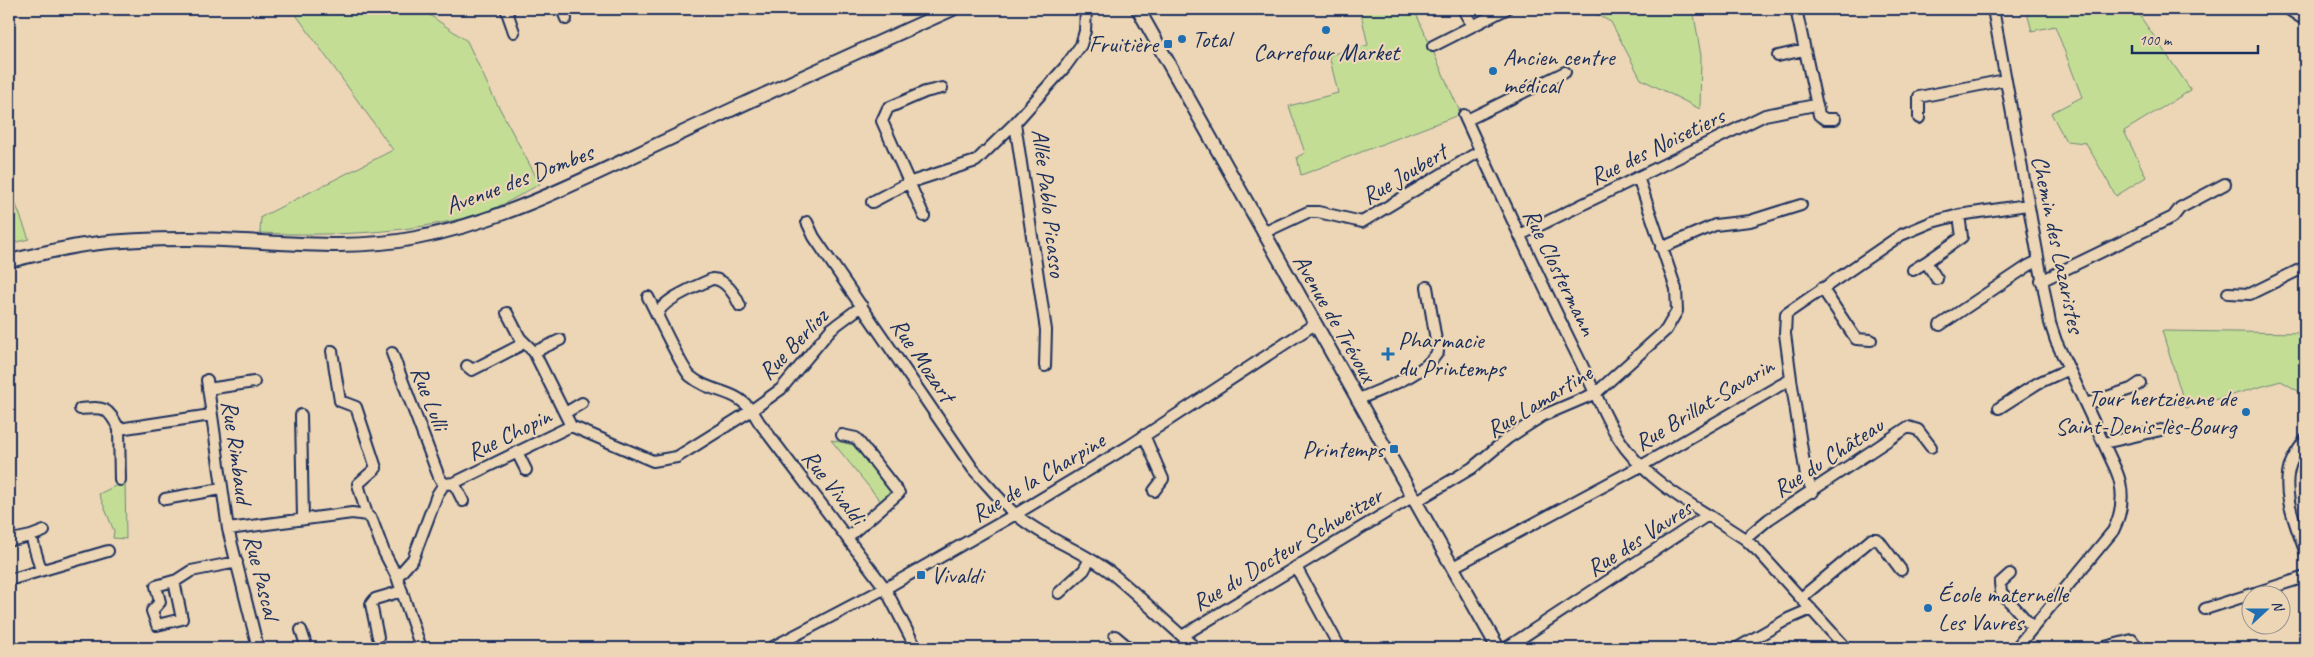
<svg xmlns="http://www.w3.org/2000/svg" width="2314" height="657" font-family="Caveat,sans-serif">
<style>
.green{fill:#c3de94;stroke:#6f8679}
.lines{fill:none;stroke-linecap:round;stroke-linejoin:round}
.minor-casing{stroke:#1b2f5e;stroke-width:14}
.major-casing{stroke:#1b2f5e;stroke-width:16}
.minor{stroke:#ecd6b5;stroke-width:10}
.major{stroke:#ecd6b5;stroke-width:12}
.poi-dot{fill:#1f6fb2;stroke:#ecd6b5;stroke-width:2}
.labels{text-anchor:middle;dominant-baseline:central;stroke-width:4.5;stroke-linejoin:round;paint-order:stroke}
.poi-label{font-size:24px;fill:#1b2f5e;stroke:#ecd6b5;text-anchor:start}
.street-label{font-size:24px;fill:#1b2f5e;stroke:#ecd6b5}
</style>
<rect width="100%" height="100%" fill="#ecd6b5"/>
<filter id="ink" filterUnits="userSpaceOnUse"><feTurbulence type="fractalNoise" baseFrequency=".02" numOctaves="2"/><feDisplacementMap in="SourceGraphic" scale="10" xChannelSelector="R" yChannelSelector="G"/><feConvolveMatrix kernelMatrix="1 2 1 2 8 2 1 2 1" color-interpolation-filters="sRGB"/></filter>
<g filter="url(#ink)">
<path class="green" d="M 292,9 L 421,9 L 467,41 L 493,96 L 540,184 C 521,194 500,208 479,214 C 408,234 333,236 260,233 L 261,217 L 393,150 Z
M 1360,9 L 1414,9 L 1461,114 L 1301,175 L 1297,157 L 1305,153 L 1289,106 L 1338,93 L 1329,55 L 1368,45 Z
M 1586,9 L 1693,9 L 1701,56 L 1700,109 L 1641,79 L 1611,22 Z
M 2026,9 L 2135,9 L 2191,90 L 2124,131 L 2146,177 L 2116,196 L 2086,143 L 2066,141 L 2051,113 L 2082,97 L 2055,26 L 2032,31 Z
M 9,186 L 29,239 L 9,244 Z
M 2162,331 L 2305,333 L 2305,395 L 2281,381 L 2186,408 Z
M 831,440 L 858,446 L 891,487 L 892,493 L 882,503 Z
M 125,481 L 126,539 L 113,538 L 114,531 L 99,494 Z"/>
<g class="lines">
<g class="minor-casing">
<path id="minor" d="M 506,9 L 514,32
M 562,9 L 566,19
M 1463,9 L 1472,25
M 1796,9 L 1819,115 L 1825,119 L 1835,119
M 1993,9 L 2050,323 L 2056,341 L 2116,470 C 2125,491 2123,511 2113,531 L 2016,648
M 1433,46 L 1506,9
M 1778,56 L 1804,50
M 1464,115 C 1501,196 1538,276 1577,355 C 1593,386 1605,421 1626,449 C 1648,477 1678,497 1708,515
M 1919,118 L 1919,97 L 2005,80
M 1467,120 L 1565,72
M 1015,123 L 1046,330 L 1045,366
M 872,202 L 908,183 L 976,161 L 1015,123 L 1065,67 L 1081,45 L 1085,31 L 1086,9
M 924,216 L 882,121 L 888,108 L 925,92 L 942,88
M 807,222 L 814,237 L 973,469 C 987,484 1000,500 1015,514 C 1042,537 1081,550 1110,572 C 1140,596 1167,624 1196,648
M 1263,233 L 1308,212 L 1318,212 L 1362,222 L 1480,151
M 1520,235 L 1765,115 L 1815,105
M 1661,248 L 1715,225 L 1750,221 L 1801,205
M 1913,270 L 1926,262
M 1937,279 L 1926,262 L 1962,237 L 1959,215
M 2041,281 L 2173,217 L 2180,208 L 2225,184
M 1822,288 L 1856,339 L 1871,340
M 2228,293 L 2250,294 L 2305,267
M 648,297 C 656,312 681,367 690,376 C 715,397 739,385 759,422 L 885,588 L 916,648
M 507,313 L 520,338 L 534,352 L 571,426
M 658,316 C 658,301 699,285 712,279 C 725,278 736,296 740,306
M 1940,325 L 2028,266 L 2038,261
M 332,351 L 340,401 L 356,407 L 376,468 L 358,484 L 367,515
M 534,352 L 560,340
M 392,353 L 439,477 L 444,484
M 467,366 L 472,370 L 519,346 L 523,341
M 1791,379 L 1806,476 L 1813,492
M 207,380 L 228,529
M 208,389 L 254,382
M 1357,400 C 1383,388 1423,376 1438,352 L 1427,287
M 2086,404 L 2131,389 L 2140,383
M 1999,408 L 2038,383 L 2069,369
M 80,409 C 104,407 107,406 119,429
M 565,413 L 582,403
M 301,415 L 303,519
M 842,435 L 856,438 L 899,493 L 848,537
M 1144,435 L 1163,479 L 1154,491
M 2305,440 C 2300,447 2294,455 2291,463 C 2280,492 2296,525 2305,551
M 2104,443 L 2161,430
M 517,452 L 526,470
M 120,480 L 119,429 L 211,415
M 454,483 L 463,501
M 165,499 L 221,489
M 1415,502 L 1472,468 L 1508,438 L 1542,416 L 1596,393 L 1666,330 L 1677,311 L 1676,289 L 1638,177
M 1745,539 L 1769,519 L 1908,427 L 1918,430 L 1931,447
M 12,540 L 31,536
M 1296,567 L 1340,648
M 1453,567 L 1641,466 L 1791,379 L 1785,334 L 1786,314 L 1901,235 L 1932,222 L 1959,215 L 2027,205
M 41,570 L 31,536 L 44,531
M 2010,574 L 2000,583 L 2001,592 L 2033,628
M 9,580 L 108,551
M 174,581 L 182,619 L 157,625 L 152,611 L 160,602 L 156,586 L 177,580 L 191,571 L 237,562
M 1059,593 L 1084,570 L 1090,559
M 1801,598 L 1872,539 L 1876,539 L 1880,542 L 1901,570
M 2205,609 L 2305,577
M 301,630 L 307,648
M 1115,636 L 1127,646 L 1127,648
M 1182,636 L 1412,497
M 378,637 L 371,604 L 375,599 L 402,591
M 258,648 L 228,529 L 352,513 L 367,515 L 372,520 L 384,552 L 397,577
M 421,648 L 397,577 L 413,559 L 437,495 L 444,484 L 454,483 L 571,426 L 653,461 L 677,457 L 752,410 L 781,389 L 831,329 L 862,306
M 771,648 L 893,584 L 1016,514 L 1129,446 L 1315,324
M 1506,648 L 1708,515 L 1745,539 L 1759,552 L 1846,648
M 1737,648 L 1788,619 L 1811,609
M 2101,648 L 2132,640 L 2137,648"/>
</g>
<g class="major-casing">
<path id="major" d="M 1138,9 L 1498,648
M 2290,9 L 2305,19
M 9,261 C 36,255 64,247 92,244 C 123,240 155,239 187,239 C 263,239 341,253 416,238 C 505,221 586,178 667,140 C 762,95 857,52 953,9"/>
</g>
<use href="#minor" class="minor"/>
<use href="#major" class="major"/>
</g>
</g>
<g class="poi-dot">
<circle cx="1326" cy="30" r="5"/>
<circle cx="1182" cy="39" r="5"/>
<rect x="1163" y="39" width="10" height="10" rx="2.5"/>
<circle cx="1493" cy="71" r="5"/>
<path d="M1385.5 346.5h5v5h5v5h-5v5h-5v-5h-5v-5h5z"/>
<circle cx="2246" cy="412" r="5"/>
<rect x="1389" y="444" width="10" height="10" rx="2.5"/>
<rect x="916" y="570" width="10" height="10" rx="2.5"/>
<circle cx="1928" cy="608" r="5"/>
</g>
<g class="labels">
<g class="poi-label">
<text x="1192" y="39">Total</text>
<text x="1158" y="44" text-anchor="end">Fruitière</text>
<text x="1326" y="52" text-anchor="middle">Carrefour Market</text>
<text x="1503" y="57">Ancien centre<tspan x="1503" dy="28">médical</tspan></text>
<text x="1398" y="340">Pharmacie<tspan x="1398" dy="28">du Printemps</tspan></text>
<text x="2236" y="398" text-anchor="end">Tour hertzienne de<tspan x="2236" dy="28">Saint-Denis-lès-Bourg</tspan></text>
<text x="1384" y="449" text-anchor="end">Printemps</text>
<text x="931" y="575">Vivaldi</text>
<text x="1938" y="594">École maternelle<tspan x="1938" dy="28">Les Vavres</tspan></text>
</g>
<g class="street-label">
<text transform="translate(1657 146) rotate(-26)">Rue des Noisetiers</text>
<text transform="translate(1404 174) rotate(-31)">Rue Joubert</text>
<text transform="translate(519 179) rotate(-21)">Avenue des Dombes</text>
<text transform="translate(1049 203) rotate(83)">Allée Pablo Picasso</text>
<text transform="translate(2058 244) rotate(78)">Chemin des Lazaristes</text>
<text transform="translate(1560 272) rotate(64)">Rue Clostermann</text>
<text transform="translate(1335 318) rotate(60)">Avenue de Trévoux</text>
<text transform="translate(793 344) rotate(-46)">Rue Berlioz</text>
<text transform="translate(923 360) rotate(56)">Rue Mozart</text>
<text transform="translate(430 398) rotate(69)">Rue Lulli</text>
<text transform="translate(1539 401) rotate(-31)">Rue Lamartine</text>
<text transform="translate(1704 404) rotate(-31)">Rue Brillat-Savarin</text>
<text transform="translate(509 434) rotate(-26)">Rue Chopin</text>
<text transform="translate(237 452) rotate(82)">Rue Rimbaud</text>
<text transform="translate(1828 457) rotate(-33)">Rue du Château</text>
<text transform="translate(1038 477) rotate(-31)">Rue de la Charpine</text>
<text transform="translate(834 487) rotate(52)">Rue Vivaldi</text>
<text transform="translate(1639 538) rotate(-33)">Rue des Vavres</text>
<text transform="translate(1287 549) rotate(-31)">Rue du Docteur Schweitzer</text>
<text transform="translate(262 577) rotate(76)">Rue Pascal</text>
</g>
</g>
<rect width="2314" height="657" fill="none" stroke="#ecd6b5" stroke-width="30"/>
<rect x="15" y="15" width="2284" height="627" fill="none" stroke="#1b2f5e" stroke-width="2" filter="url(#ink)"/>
<g transform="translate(2266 610) rotate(69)"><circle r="24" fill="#ecd6b5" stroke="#989392"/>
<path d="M0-4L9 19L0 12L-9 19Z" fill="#1f6fb2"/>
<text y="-8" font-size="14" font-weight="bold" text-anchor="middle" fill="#1b2f5e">N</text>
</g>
<path d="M2132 45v8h126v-8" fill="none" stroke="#1b2f5e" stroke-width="2.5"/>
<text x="2139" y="45" font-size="15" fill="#1b2f5e" stroke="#ecd6b5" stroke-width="4" paint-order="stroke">100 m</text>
</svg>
